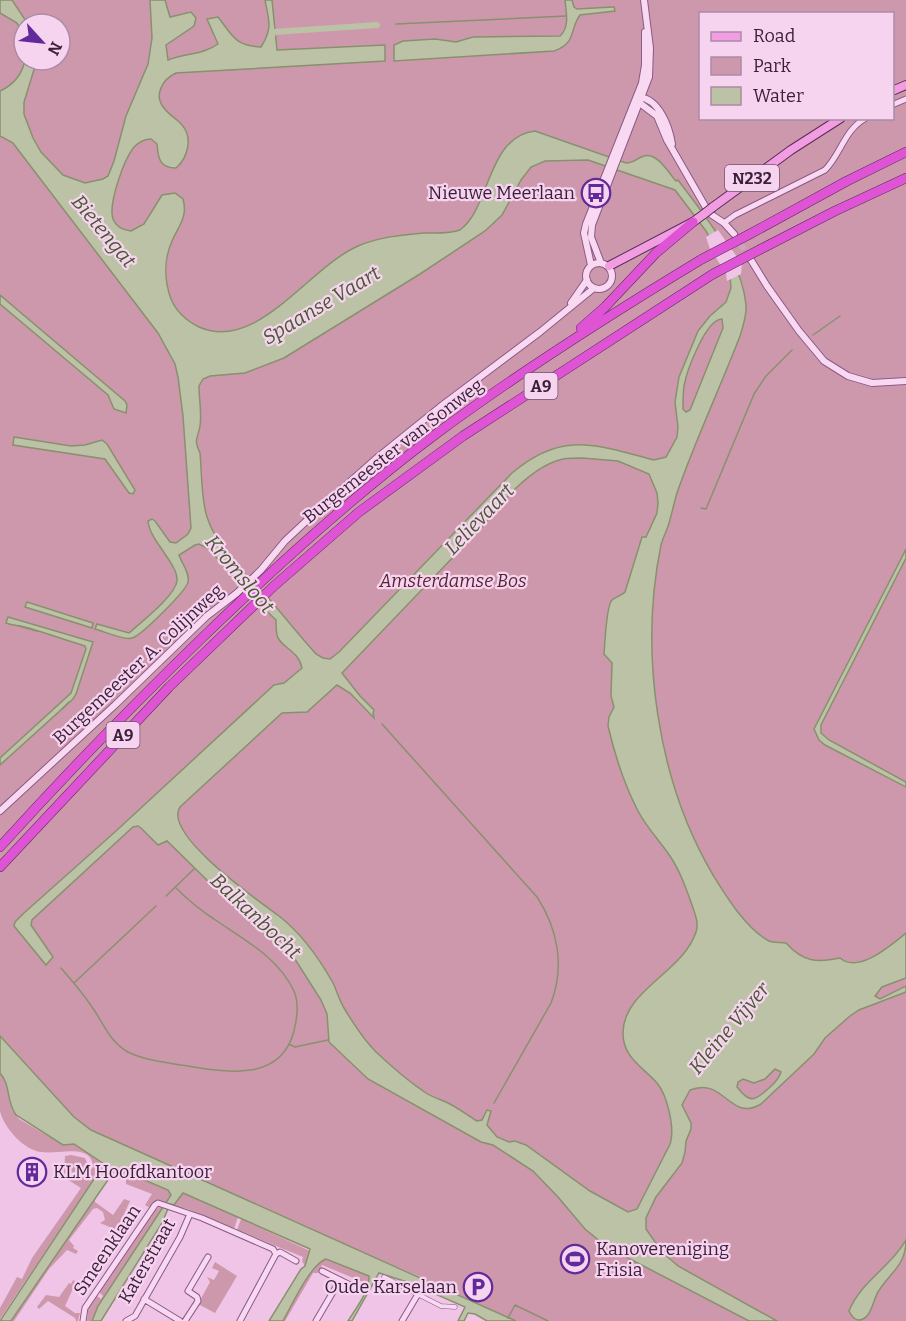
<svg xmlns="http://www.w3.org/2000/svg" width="906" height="1321" font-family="Bitter,serif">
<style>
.green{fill:#ce98ac;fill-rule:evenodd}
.water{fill:#bcc2a6;stroke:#87916d;stroke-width:1.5;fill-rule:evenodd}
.pier{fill:#efc4e6}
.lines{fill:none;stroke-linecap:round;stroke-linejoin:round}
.stream{stroke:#87916d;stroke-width:1.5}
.canal{stroke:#bcc2a6;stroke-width:6}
.tertiary-tunnel{stroke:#cba3c4;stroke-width:6;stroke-dasharray:6 3;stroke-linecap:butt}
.pedestrian-casing{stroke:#8a5a88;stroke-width:5}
.minor-casing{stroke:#8a5a88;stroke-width:7}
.tertiary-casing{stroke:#8a5a88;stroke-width:8}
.primary-casing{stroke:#572e58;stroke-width:10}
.motorway-casing{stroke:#572e58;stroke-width:10}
.pedestrian{stroke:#f9d8f2;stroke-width:4}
.minor{stroke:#f9d8f2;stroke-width:5}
.tertiary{stroke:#f9d8f2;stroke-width:6}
.primary{stroke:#f29ce1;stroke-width:8}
.motorway{stroke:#df54d5;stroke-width:9}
.primary-bridge-casing{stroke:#572e58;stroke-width:10;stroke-linecap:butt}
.motorway-bridge-casing{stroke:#572e58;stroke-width:10;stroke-linecap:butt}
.primary-bridge{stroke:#f29ce1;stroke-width:8}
.motorway-bridge{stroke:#df54d5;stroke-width:9}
.labels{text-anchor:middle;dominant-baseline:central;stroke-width:4.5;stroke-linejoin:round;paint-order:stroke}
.shield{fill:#f6d4ef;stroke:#725570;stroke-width:1.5}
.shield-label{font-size:16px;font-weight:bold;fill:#3a1e3a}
.poi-label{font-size:18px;fill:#3a1e3a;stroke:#f6d4ef;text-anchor:end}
.street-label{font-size:18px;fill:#3a1e3a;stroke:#f6d4ef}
.park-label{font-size:18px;font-style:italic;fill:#572531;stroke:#f6d4ef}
.water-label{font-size:20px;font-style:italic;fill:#465a2e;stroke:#f6d4ef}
</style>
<rect width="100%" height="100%" fill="#efc4e6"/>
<path class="green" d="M 0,0 L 906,0 L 906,1321 L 516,1321 L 423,1278 L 82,1130 L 0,1044 ZM 700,14 L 892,14 L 892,118 L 700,118 ZM 24,24 L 60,24 L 60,60 L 24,60 Z
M 0,1073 L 4,1077 L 8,1090 L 12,1110 L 19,1119 L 63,1145 L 74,1144 L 104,1164 L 0,1319 L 0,1308 L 17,1277 L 22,1279 L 32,1258 L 81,1188 L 65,1178 L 87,1174 L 93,1167 C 92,1142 57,1155 41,1152 C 24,1150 4,1128 0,1111 C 0,1100 0,1084 0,1073 Z
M 71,1155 L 85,1158 L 88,1165 L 86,1170 L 64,1174 L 65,1156 Z
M 119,1169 L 168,1190 L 171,1195 L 167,1202 L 154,1202 L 150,1208 L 145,1205 L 152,1194 L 126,1184 L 126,1179 L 115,1170 Z
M 183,1193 L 238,1217 L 234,1229 L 188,1209 L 169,1206 L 174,1204 Z
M 95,1196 L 95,1202 L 113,1215 L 124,1199 L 130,1201 L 117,1230 L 100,1223 L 105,1220 L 103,1212 L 97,1208 L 93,1209 L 69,1240 L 74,1246 L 73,1248 L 78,1251 L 76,1254 L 67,1250 L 49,1269 L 14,1321 L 11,1321 Z
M 159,1207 L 164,1208 L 98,1306 L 92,1321 L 87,1321 L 88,1308 L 97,1296 L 101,1299 L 103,1296 L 99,1292 L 151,1214 Z
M 241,1219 L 310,1251 L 310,1253 L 305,1266 L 302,1261 L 303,1257 L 237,1230 Z
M 326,1259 L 369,1276 L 370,1279 L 365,1293 L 360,1293 L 360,1291 L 363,1282 L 322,1265 L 318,1273 L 313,1273 L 285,1321 L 283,1321 C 292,1305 310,1265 326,1259 Z
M 215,1262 L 237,1276 L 215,1313 L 198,1304 L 210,1282 L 207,1277 L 214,1280 L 219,1271 L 212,1268 Z
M 73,1280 L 76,1282 L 65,1306 L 75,1313 L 80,1313 L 78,1321 L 76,1321 L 75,1318 L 48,1301 L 39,1309 L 37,1307 L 46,1295 L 59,1297 L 69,1283 L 71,1284 Z"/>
<path class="water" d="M 0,0 L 12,0 L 28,24 L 24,24 L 24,37 L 17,23 L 0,13 Z
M 150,0 L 165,0 L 170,17 L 191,12 L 196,18 L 194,26 L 166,45 L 168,60 C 185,53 203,55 218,44 L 207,19 L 218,17 C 233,36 234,45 261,47 C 273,28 269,21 265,0 L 272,0 L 277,50 L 385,45 L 385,61 L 176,73 C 163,79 153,95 164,108 C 169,115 177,119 182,125 C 193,137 188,158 176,168 C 160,168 158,159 157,144 L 151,139 C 145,139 138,143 134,147 C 124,159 108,204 113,219 C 116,227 123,230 131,231 L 144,224 L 162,195 L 175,193 L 183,199 C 188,217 179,225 172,241 C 164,259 164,280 171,299 C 176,311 187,321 199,327 C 257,353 309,267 358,246 C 379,237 401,235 424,233 C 436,233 450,234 460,230 C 490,209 487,136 535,131 L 626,163 C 634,163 637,158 644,156 C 657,152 668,172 676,181 L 678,180 C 704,215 742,259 746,305 C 747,315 743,326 740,336 C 720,388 695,441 677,493 C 674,503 672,513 669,523 C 667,531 663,537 661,545 C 639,652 657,780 713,875 C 726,896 746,929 769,941 C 774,943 781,942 786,943 C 803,962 817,963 840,958 C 859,974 891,945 906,933 L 906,978 L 882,987 L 875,996 L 880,999 L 906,986 L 906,992 L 859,1010 L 850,1016 L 825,1038 L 814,1054 L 761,1104 C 730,1123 724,1076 690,1090 L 682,1105 L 691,1123 L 691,1129 L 686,1141 L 685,1152 L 682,1163 L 656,1197 L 646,1218 L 646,1229 L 662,1252 L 678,1266 L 777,1321 L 749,1321 L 607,1247 L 585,1229 L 558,1197 L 533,1171 L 493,1145 L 481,1142 L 368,1079 L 329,1042 L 327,1014 L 321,1000 L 293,956 L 280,940 L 212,885 L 167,841 L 158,845 L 141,828 L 138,826 L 133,827 L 32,920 L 31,925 L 53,957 L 46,965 L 14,926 L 15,922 L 24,913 L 116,831 L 274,685 L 284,683 L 302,668 C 298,649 280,648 277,635 C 276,630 276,625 276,620 L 246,591 L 209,549 L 199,544 L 195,545 L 179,555 C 182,564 190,573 188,582 C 187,590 141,636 132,638 C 125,641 103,631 95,629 L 97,624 L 129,633 C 141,622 175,596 177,581 C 178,571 168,559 163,551 C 157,542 149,532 148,521 L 152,519 L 155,521 L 170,542 L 176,543 L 188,534 L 191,528 L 183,416 L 178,377 L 175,364 L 158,333 L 19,151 L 13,143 L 0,136 L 0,91 C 13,85 22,75 25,60 L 37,60 L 24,102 L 24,114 L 33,138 L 41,152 L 63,175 L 85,183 L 103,179 L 108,176 L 114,161 L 126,116 L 148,64 L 152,38 ZM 588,160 L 675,190 L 706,231 L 730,276 L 731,288 L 726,302 L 710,316 L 698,331 L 679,377 L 675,402 L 678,427 L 677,437 L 666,457 L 654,460 C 596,445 562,430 512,473 L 339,652 L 330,659 L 323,658 L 316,654 C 300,636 286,619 271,601 C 247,574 219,553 207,517 C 201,498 202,474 200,453 C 193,438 198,439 200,426 C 202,413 199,399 199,386 L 203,379 L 210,376 L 245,373 L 284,358 L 420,274 L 485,231 L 502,215 L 521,180 L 531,167 L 545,161 ZM 722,319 L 723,328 L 690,410 L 686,412 L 683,409 C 683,402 683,393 684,386 C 687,370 706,319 722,319 ZM 582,458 L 618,461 L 649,474 L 657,493 L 658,503 L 657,513 L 646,537 L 642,537 L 625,592 C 622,595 616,597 612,600 C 606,606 605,644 604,654 L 612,663 L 611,696 L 614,707 L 609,717 L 608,726 C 615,756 624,784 638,811 C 647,828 659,840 670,856 C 680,871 686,888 692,905 C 695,914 699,923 696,932 C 683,972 624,990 623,1032 C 622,1057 643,1067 657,1083 C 667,1095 674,1125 671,1140 C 671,1145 666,1151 664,1156 C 655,1174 646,1191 637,1209 L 628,1212 L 590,1191 L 526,1145 L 515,1141 L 509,1142 L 497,1137 L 487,1125 L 491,1111 L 487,1110 L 482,1120 L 477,1121 C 467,1115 457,1107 446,1102 C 439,1099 432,1097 426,1093 C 408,1081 392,1067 376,1052 C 364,1040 353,1023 344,1008 C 339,1000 337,991 333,983 C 319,958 301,933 279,916 C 259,901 162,834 180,807 L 282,713 L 307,712 L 337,685 L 350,693 L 374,718 L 373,713 L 374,710 L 360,696 L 342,673 L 481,528 C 500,503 531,466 563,459 C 569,458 576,458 582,458 ZM 775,1069 L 781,1072 C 779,1079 775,1083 769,1088 C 755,1101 750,1104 737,1087 L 738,1082 L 743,1079 L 754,1083 L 765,1079 Z
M 565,0 L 572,0 L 574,7 L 577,9 L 612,7 L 614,7 L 615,11 L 580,15 C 569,30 577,43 554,51 L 394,61 L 394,45 L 403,41 L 435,39 L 456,42 L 473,37 L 560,36 C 570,27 566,12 565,0 Z
M 0,295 L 125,401 L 127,405 L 126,413 L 114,409 L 108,395 L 0,304 Z
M 14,437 L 71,446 L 85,445 L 102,440 L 107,444 L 135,490 L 133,494 L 129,493 L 105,459 L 13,445 Z
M 906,549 L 906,558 L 821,725 L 821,733 L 829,740 L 906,782 L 906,787 L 825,745 L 819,740 L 814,729 Z
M 27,602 L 93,623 L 92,628 L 25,607 Z
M 8,617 L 93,642 L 76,694 L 73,699 L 0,765 L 0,758 L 71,693 L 86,649 L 85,646 C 64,640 42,631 20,626 C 16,625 11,625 6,623 Z
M 0,1036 L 74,1117 L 91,1130 L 516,1321 L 487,1321 L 475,1314 L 468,1313 L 464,1321 L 458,1321 L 465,1307 L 413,1284 L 379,1273 L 352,1321 L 348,1321 C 356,1308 370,1291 369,1276 L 326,1259 C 310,1265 292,1305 283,1321 L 269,1321 L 301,1269 L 305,1266 L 310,1249 L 183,1193 L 174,1205 L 170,1204 L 162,1223 L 101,1321 L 92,1321 L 98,1306 L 171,1195 L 168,1190 L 119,1169 L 115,1170 L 112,1174 L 11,1321 L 0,1321 L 104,1164 L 74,1144 L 63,1145 L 16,1115 C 6,1102 11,1085 0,1073 Z
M 906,1240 C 906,1266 890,1272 878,1292 C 873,1300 871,1321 858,1320 C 853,1319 851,1315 849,1311 C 861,1281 890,1268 906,1240 Z"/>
<path class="pier" d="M 718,230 L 742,264 L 741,274 L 727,281 L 726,273 L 710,249 L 706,237 Z"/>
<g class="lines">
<path class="stream" d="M 396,24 L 566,16
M 813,335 L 840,316
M 701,508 L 706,509 L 754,394 L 766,376 L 792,350
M 19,626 L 37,631
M 62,709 L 69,702
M 382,724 L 537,897 C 558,929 565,967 551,1003 L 494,1103
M 166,896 L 194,869
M 61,968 C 72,981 83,993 92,1007 C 104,1024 109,1041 128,1052 C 144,1060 164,1062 181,1065 C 221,1071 280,1085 294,1031 C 297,1019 299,1003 294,991 C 278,957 243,939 214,919 C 200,910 187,899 175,887
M 74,983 L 156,906
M 289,1044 L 295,1047 L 328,1040
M 508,1318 L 515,1305 L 548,1321"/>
<path class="canal" d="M 270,39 L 274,32 L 377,25"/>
<path class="tertiary-tunnel" d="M 736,237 L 750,259"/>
<g class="pedestrian-casing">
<path id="pedestrian" d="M 384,1277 L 441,1306 L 455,1307"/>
</g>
<g class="minor-casing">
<path id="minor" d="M 892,105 L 906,99
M 724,223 L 735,215 L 825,170 C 841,154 844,130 866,118
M 322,1271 L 358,1289
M 144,1299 L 180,1321
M 83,1321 L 85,1308 L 155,1205 L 158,1203 L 202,1218 L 273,1249 L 276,1254 L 280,1252 L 296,1261
M 126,1321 L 135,1316 L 180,1237 L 190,1214
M 185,1321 L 198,1301 L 197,1297 L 188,1291 L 208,1257
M 240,1321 L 276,1254
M 316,1321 L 340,1280
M 402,1321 L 421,1289"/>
</g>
<g class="tertiary-casing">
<path id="tertiary" d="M 639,97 C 659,99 669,126 672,144
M 637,101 L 657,116 L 667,140 L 705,206
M 712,215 L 724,223 L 734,234
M 751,260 L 767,286 L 799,331 L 824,361 L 848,376 L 872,383 L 906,381
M586 276a13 13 0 1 1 26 0a13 13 0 1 1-26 0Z
M 601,263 L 591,237 L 592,225 L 649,77 L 650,48 L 644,0
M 591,265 L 584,233 L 586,224 L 642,83 L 645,65 L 645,32
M 571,303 L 587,280
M 0,811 L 115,705 L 207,616 L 237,593 L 261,570 L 285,541 L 317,511 L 378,457 L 440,407 L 540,332 L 594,288"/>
</g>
<g class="primary-casing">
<path id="primary" d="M 892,91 L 906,85
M 713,207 L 791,150 L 841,118
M 609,266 L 693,222 L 704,214"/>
</g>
<g class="motorway-casing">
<path id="motorway" d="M 750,234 L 847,181 L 906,152
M 761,249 L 835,211 L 906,178
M 581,328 L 605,307 L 656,253 L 693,222
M 0,847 C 65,775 133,705 202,638 C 276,566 353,496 436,434 C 521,371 611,314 702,259
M 0,867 L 169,687 L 275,585 L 359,512 L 463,436 L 713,274"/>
</g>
<use href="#pedestrian" class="pedestrian"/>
<use href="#minor" class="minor"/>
<use href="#tertiary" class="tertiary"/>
<use href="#primary" class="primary"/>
<use href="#motorway" class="motorway"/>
<g class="primary-bridge-casing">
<path id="primary-bridge" d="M 704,214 L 713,207"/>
</g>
<g class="motorway-bridge-casing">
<path id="motorway-bridge" d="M 702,259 L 750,234
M 713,274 L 761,249"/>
</g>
<use href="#primary-bridge" class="primary-bridge"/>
<use href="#motorway-bridge" class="motorway-bridge"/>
</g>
<defs>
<g id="bus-ring" transform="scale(1.5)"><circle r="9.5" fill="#f6d4ef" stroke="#62299a" stroke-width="1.5"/><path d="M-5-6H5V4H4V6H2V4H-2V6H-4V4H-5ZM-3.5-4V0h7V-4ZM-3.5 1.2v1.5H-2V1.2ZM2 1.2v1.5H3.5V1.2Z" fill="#62299a"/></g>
<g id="building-ring" transform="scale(1.5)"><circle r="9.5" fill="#f6d4ef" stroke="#62299a" stroke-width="1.5"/><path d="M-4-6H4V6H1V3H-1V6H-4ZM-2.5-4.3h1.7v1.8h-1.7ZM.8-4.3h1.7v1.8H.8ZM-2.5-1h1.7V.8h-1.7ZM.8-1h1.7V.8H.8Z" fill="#62299a"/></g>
<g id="stadium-ring" transform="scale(1.5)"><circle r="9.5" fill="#f6d4ef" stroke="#62299a" stroke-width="1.5"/><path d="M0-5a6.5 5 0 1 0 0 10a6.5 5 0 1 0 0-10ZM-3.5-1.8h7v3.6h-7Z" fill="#62299a"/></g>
<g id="parking-ring" transform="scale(1.5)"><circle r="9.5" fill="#f6d4ef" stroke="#62299a" stroke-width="1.5"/><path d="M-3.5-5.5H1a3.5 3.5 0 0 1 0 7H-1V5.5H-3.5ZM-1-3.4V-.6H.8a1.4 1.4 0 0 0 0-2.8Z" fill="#62299a"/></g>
</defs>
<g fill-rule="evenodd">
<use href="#bus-ring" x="596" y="193"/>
<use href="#building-ring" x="32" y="1172"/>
<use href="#stadium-ring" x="575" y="1259"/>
<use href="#parking-ring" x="478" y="1287"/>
</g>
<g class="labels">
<g class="shield">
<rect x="725" y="165" width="54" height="26" rx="4.5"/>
<rect x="524.5" y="373" width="33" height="26" rx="4.5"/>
<rect x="106.5" y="722" width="33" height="26" rx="4.5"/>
</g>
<g class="shield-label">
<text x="752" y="178">N232</text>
<text x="541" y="386">A9</text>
<text x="123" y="735">A9</text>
</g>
<g class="poi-label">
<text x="575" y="193">Nieuwe Meerlaan</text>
<text x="53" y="1172" text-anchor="start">KLM Hoofdkantoor</text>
<text x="596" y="1249" text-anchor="start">Kanovereniging<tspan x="596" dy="21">Frisia</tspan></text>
<text x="457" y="1287">Oude Karselaan</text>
</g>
<g class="street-label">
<text transform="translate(393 451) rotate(-38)">Burgemeester van Sonweg</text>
<text transform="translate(138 664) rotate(-43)">Burgemeester A. Colijnweg</text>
<text transform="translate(107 1250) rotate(-56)">Smeenklaan</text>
<text transform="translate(147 1261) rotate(-60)">Katerstraat</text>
</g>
<g class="park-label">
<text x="453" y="581">Amsterdamse Bos</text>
</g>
<g class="water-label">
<text transform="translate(104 231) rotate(50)">Bietengat</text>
<text transform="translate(321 305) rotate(-31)">Spaanse Vaart</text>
<text transform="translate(479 519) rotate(-46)">Lelievaart</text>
<text transform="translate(240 574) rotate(50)">Kromsloot</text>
<text transform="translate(256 916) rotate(43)">Balkanbocht</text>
<text transform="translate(729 1028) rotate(-50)">Kleine Vijver</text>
</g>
</g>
<rect x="699" y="12" width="195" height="108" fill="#f6d4ef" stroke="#ab8ba7" stroke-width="1.5"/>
<rect x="711" y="32" width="30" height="9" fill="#f29ce1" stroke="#ab8ba7" stroke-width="1.5"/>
<text x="753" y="42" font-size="18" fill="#3a1e3a">Road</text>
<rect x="711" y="57" width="30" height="18" fill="#ce98ac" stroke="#ab8ba7" stroke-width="1.5"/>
<text x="753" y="72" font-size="18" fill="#3a1e3a">Park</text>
<rect x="711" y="87" width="30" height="18" fill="#bcc2a6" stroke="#ab8ba7" stroke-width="1.5"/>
<text x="753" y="102" font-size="18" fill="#3a1e3a">Water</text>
<g transform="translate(42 42) rotate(117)"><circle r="28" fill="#f6d4ef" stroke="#ab8ba7" stroke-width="1.5"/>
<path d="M0-4.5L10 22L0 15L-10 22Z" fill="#62299a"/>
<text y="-9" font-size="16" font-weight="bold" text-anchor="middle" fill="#3a1e3a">N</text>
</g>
</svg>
